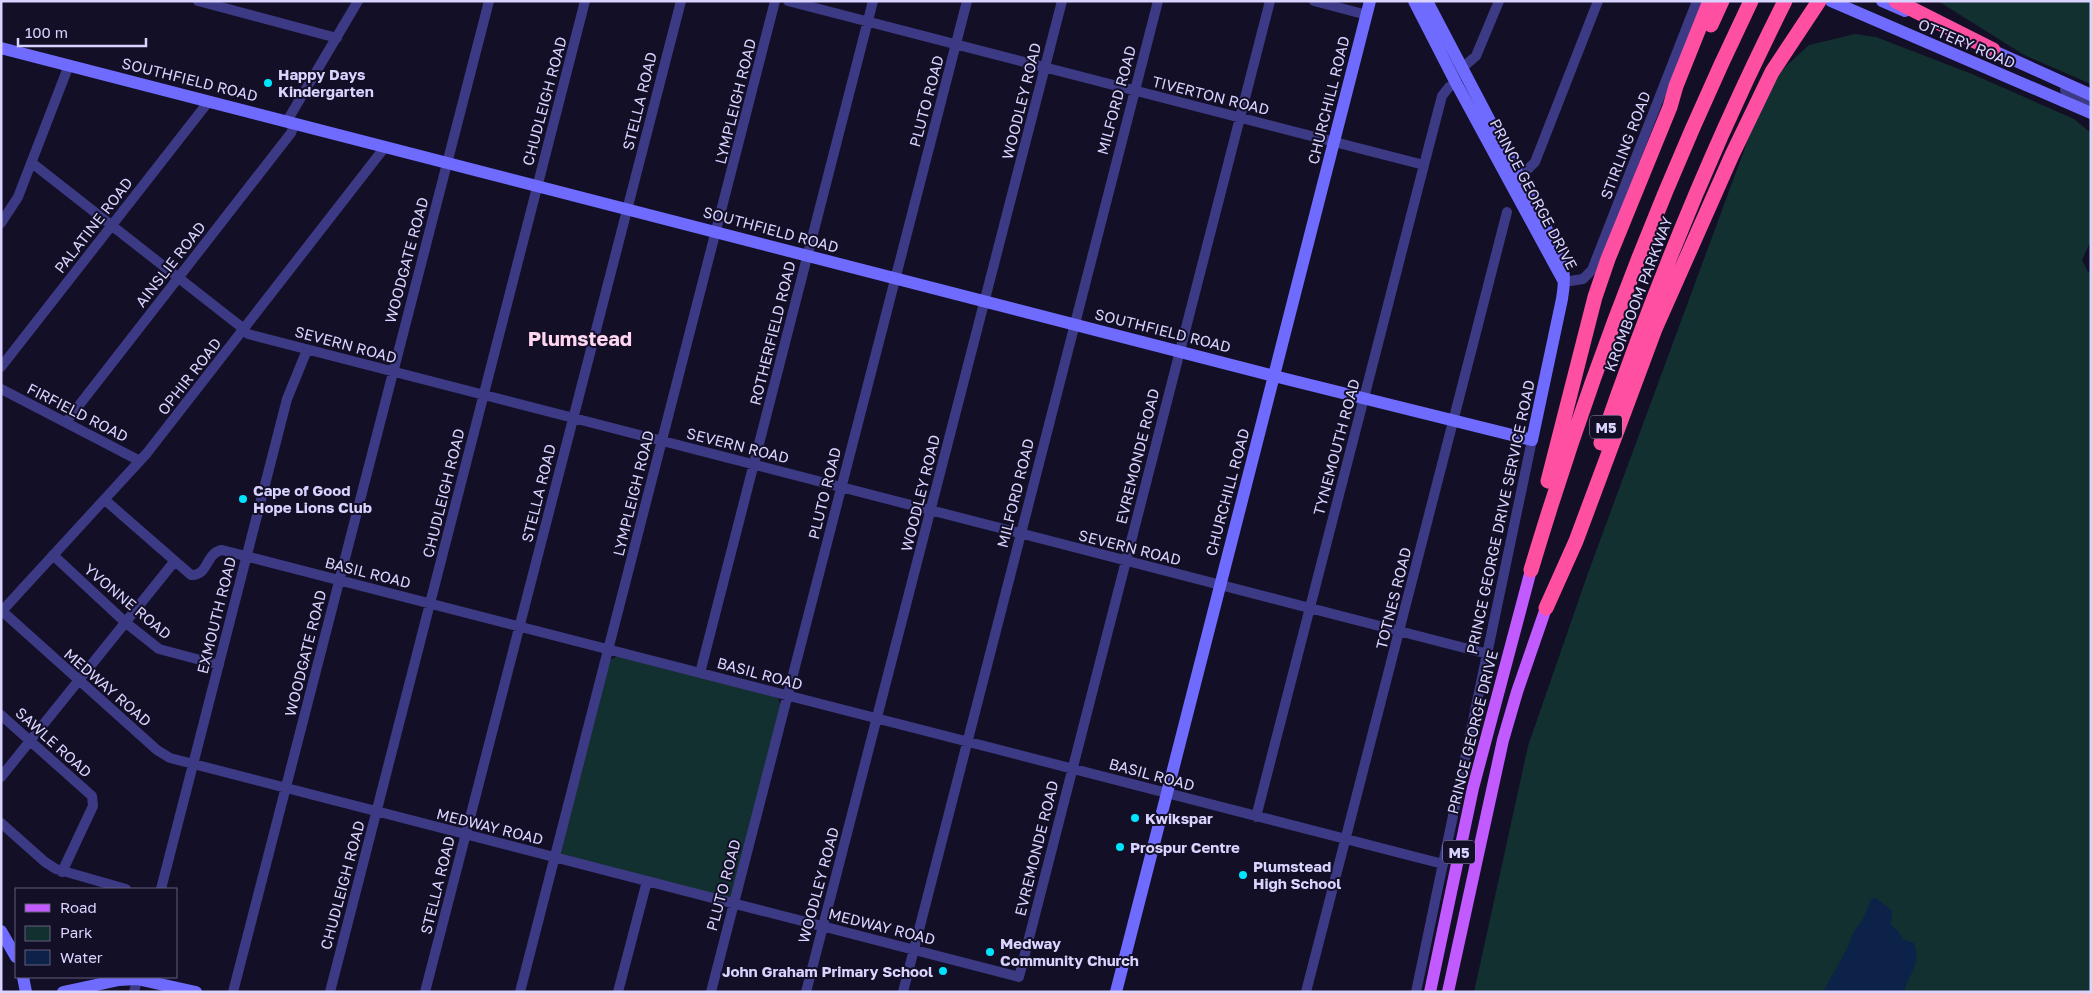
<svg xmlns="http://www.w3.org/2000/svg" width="2092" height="993" font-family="'Golos Text',sans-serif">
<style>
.green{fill:#12302f}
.water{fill:#0c2248}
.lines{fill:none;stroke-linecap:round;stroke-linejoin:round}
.street{stroke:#3d3a85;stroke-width:10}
.secondary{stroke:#6f6bff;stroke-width:12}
.primary{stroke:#c25bff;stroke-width:12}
.highway{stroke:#ff4fa3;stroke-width:15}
.poi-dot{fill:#00e5ff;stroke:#130f26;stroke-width:2}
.labels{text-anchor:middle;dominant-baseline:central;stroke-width:4;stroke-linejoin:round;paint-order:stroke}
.shield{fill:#130f26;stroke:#9e99be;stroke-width:1}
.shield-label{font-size:14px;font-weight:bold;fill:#d9d4ff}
.street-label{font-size:15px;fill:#d9d4ff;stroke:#130f26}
.poi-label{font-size:15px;font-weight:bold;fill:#d9d4ff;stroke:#130f26;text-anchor:start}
.district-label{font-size:20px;font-weight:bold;fill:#ffd6f0;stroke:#130f26}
</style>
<rect width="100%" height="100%" fill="#130f26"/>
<path class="green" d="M 1938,1 L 2091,1 L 2091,84 L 2024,55 Z
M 1855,34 L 1876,37 L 1972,74 L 2074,119 L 2091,133 L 2091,240 L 2082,260 L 2088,272 L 2091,273 L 2091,992 L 1474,992 L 1528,746 L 1588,573 L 1756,118 L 1772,83 L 1785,67 L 1809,45 Z
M 618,656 L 778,698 L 781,705 L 730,901 L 559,857 L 610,660 Z"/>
<path class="water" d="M 1876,898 L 1892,911 L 1891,925 L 1899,932 L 1902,939 L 1914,943 C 1922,963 1909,974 1904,992 L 1823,992 L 1850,943 L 1852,935 L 1864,917 L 1871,899 Z"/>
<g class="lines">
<path class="street" d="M 198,1 L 337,38
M 788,1 L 1424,165
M 1314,1 L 1367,15
M 1462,68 L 1476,56 L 1499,1
M 2065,90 L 2091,102
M 287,121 L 358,1
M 32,163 L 240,326 L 248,334 L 1488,654
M 1520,177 L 1535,162 L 1598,1
M 1,223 L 18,197 L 69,65
M 1564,282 L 1583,279 L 1592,270 L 1697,1
M 1,367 L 209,101
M 1,389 L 140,461
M 66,422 L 291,133 L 295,123
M 105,500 L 191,575 C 209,576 205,553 222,550 L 1443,864
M 53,555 L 125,622 L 159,649 L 219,665
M 2,611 L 157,750 L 170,758 L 1019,977 L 1270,1
M 1,612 L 147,453 L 385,147
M 700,673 L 873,1
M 1,715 L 92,796 L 93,806 L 62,872
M 1,777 L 174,562
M 1256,817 L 1424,165 L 1442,96 L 1449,87
M 1,823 L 45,862 L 56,869 L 126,889
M 161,889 L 287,399 L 307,350
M 134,992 L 138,977
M 233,992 L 489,1
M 330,992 L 585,1
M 425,992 L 681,1
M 520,992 L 775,1
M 618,992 L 647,881
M 711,992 L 967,1
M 806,992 L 1062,1
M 903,992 L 1158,1
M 1306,992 L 1507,212
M 1416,992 L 1532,440"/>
<path class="secondary" d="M 1414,1 L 1456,83 L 1563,280
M 1831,1 L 2091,113
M 1882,1 L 1905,11
M 1985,47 L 2091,95
M 1,48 L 1274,376 L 1532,440 L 1562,299 C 1566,276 1564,266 1555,245 L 1427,1
M 1,931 L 16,957
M 23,977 L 26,992
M 63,992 L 119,980 L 137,979 L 196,992
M 1116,992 L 1370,1"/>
<path class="primary" d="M 1430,992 L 1473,788 L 1531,570
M 1448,992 L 1503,740 L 1517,692 L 1546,608"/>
<path class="highway" d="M 1896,1 L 1993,50
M 1711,25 L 1722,1
M 1601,443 C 1653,292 1713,144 1785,1
M 1548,481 L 1595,297 L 1608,259 L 1670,107 L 1676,86 L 1710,1
M 1531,570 C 1590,373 1662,186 1751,1
M 1546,608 L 1576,541 L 1655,329 L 1732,155 L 1772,72 L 1819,1"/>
</g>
<g class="poi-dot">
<circle cx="268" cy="83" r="5"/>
<circle cx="243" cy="499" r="5"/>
<circle cx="1135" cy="818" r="5"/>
<circle cx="1120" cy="847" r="5"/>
<circle cx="1243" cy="875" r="5"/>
<circle cx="990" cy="952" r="5"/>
<circle cx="943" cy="971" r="5"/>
</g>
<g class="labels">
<g class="shield">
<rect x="1590" y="415.5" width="32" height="23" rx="4"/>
<rect x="1443" y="840.5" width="32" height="23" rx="4"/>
</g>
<g class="shield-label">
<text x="1606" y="427">M5</text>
<text x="1459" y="852">M5</text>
</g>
<g class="street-label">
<text transform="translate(1967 43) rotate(23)">OTTERY ROAD</text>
<text transform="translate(190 79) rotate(14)">SOUTHFIELD ROAD</text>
<text transform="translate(1211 95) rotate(14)">TIVERTON ROAD</text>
<text transform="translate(1116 100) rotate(-75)">MILFORD ROAD</text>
<text transform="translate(1328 100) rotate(-76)">CHURCHILL ROAD</text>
<text transform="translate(544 101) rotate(-75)">CHUDLEIGH ROAD</text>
<text transform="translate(639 101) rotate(-76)">STELLA ROAD</text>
<text transform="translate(735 101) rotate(-76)">LYMPLEIGH ROAD</text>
<text transform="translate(926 101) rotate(-75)">PLUTO ROAD</text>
<text transform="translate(1021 101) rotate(-76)">WOODLEY ROAD</text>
<text transform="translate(1625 145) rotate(-69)">STIRLING ROAD</text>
<text transform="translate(1534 194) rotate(62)">PRINCE GEORGE DRIVE</text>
<text transform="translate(93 225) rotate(-52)">PALATINE ROAD</text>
<text transform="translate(771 229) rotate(15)">SOUTHFIELD ROAD</text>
<text transform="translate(406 260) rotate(-75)">WOODGATE ROAD</text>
<text transform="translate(170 264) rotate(-52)">AINSLIE ROAD</text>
<text transform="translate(1638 294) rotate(-69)">KROMBOOM PARKWAY</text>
<text transform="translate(1163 330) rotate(14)">SOUTHFIELD ROAD</text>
<text transform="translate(772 333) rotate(-76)">ROTHERFIELD ROAD</text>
<text transform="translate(346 344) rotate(15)">SEVERN ROAD</text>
<text transform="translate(189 376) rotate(-52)">OPHIR ROAD</text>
<text transform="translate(78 412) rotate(27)">FIRFIELD ROAD</text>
<text transform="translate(738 445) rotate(14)">SEVERN ROAD</text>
<text transform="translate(1336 447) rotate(-75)">TYNEMOUTH ROAD</text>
<text transform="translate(1137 456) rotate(-76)">EVREMONDE ROAD</text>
<text transform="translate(1227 492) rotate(-75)">CHURCHILL ROAD</text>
<text transform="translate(443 493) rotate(-76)">CHUDLEIGH ROAD</text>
<text transform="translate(538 493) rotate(-76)">STELLA ROAD</text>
<text transform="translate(633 493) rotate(-76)">LYMPLEIGH ROAD</text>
<text transform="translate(824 493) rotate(-76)">PLUTO ROAD</text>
<text transform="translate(920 493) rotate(-76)">WOODLEY ROAD</text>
<text transform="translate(1015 493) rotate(-76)">MILFORD ROAD</text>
<text transform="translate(1500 517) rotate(-78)">PRINCE GEORGE DRIVE SERVICE ROAD</text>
<text transform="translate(1130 547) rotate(14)">SEVERN ROAD</text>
<text transform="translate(368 572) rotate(14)">BASIL ROAD</text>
<text transform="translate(1393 598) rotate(-76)">TOTNES ROAD</text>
<text transform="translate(128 601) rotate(40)">YVONNE ROAD</text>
<text transform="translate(216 615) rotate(-76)">EXMOUTH ROAD</text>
<text transform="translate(305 653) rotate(-76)">WOODGATE ROAD</text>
<text transform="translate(760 673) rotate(15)">BASIL ROAD</text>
<text transform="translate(108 687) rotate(41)">MEDWAY ROAD</text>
<text transform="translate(1472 732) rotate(-76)">PRINCE GEORGE DRIVE</text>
<text transform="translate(54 742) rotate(42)">SAWLE ROAD</text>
<text transform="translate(1152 774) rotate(15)">BASIL ROAD</text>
<text transform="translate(490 826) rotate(14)">MEDWAY ROAD</text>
<text transform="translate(1036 848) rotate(-76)">EVREMONDE ROAD</text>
<text transform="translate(342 885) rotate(-75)">CHUDLEIGH ROAD</text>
<text transform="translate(437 885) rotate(-76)">STELLA ROAD</text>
<text transform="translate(723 885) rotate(-75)">PLUTO ROAD</text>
<text transform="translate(818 885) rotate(-75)">WOODLEY ROAD</text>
<text transform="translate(882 926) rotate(14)">MEDWAY ROAD</text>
</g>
<g class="poi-label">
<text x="278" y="74">Happy Days<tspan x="278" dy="17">Kindergarten</tspan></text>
<text x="253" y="490">Cape of Good<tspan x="253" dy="17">Hope Lions Club</tspan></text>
<text x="1145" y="818">Kwikspar</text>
<text x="1130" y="847">Prospur Centre</text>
<text x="1253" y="866">Plumstead<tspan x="1253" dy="17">High School</tspan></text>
<text x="1000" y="943">Medway<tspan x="1000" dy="17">Community Church</tspan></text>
<text x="933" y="971" text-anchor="end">John Graham Primary School</text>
</g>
<g class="district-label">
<text x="580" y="338">Plumstead</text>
</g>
</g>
<rect width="2092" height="993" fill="none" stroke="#d9d4ff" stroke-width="5"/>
<rect x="15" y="888" width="162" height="90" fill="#130f26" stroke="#625e7d"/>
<rect x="25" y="904" width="25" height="8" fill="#c25bff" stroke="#625e7d"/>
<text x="60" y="913" font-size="15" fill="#d9d4ff">Road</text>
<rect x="25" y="926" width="25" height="15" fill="#12302f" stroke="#625e7d"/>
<text x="60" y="938" font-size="15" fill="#d9d4ff">Park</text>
<rect x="25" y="950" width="25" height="15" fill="#0c2248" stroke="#625e7d"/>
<text x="60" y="963" font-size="15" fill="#d9d4ff">Water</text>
<path d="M18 38v8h128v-8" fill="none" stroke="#d9d4ff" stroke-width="2.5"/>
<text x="25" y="38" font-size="15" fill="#d9d4ff" stroke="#130f26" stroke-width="4" paint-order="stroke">100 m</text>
</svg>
